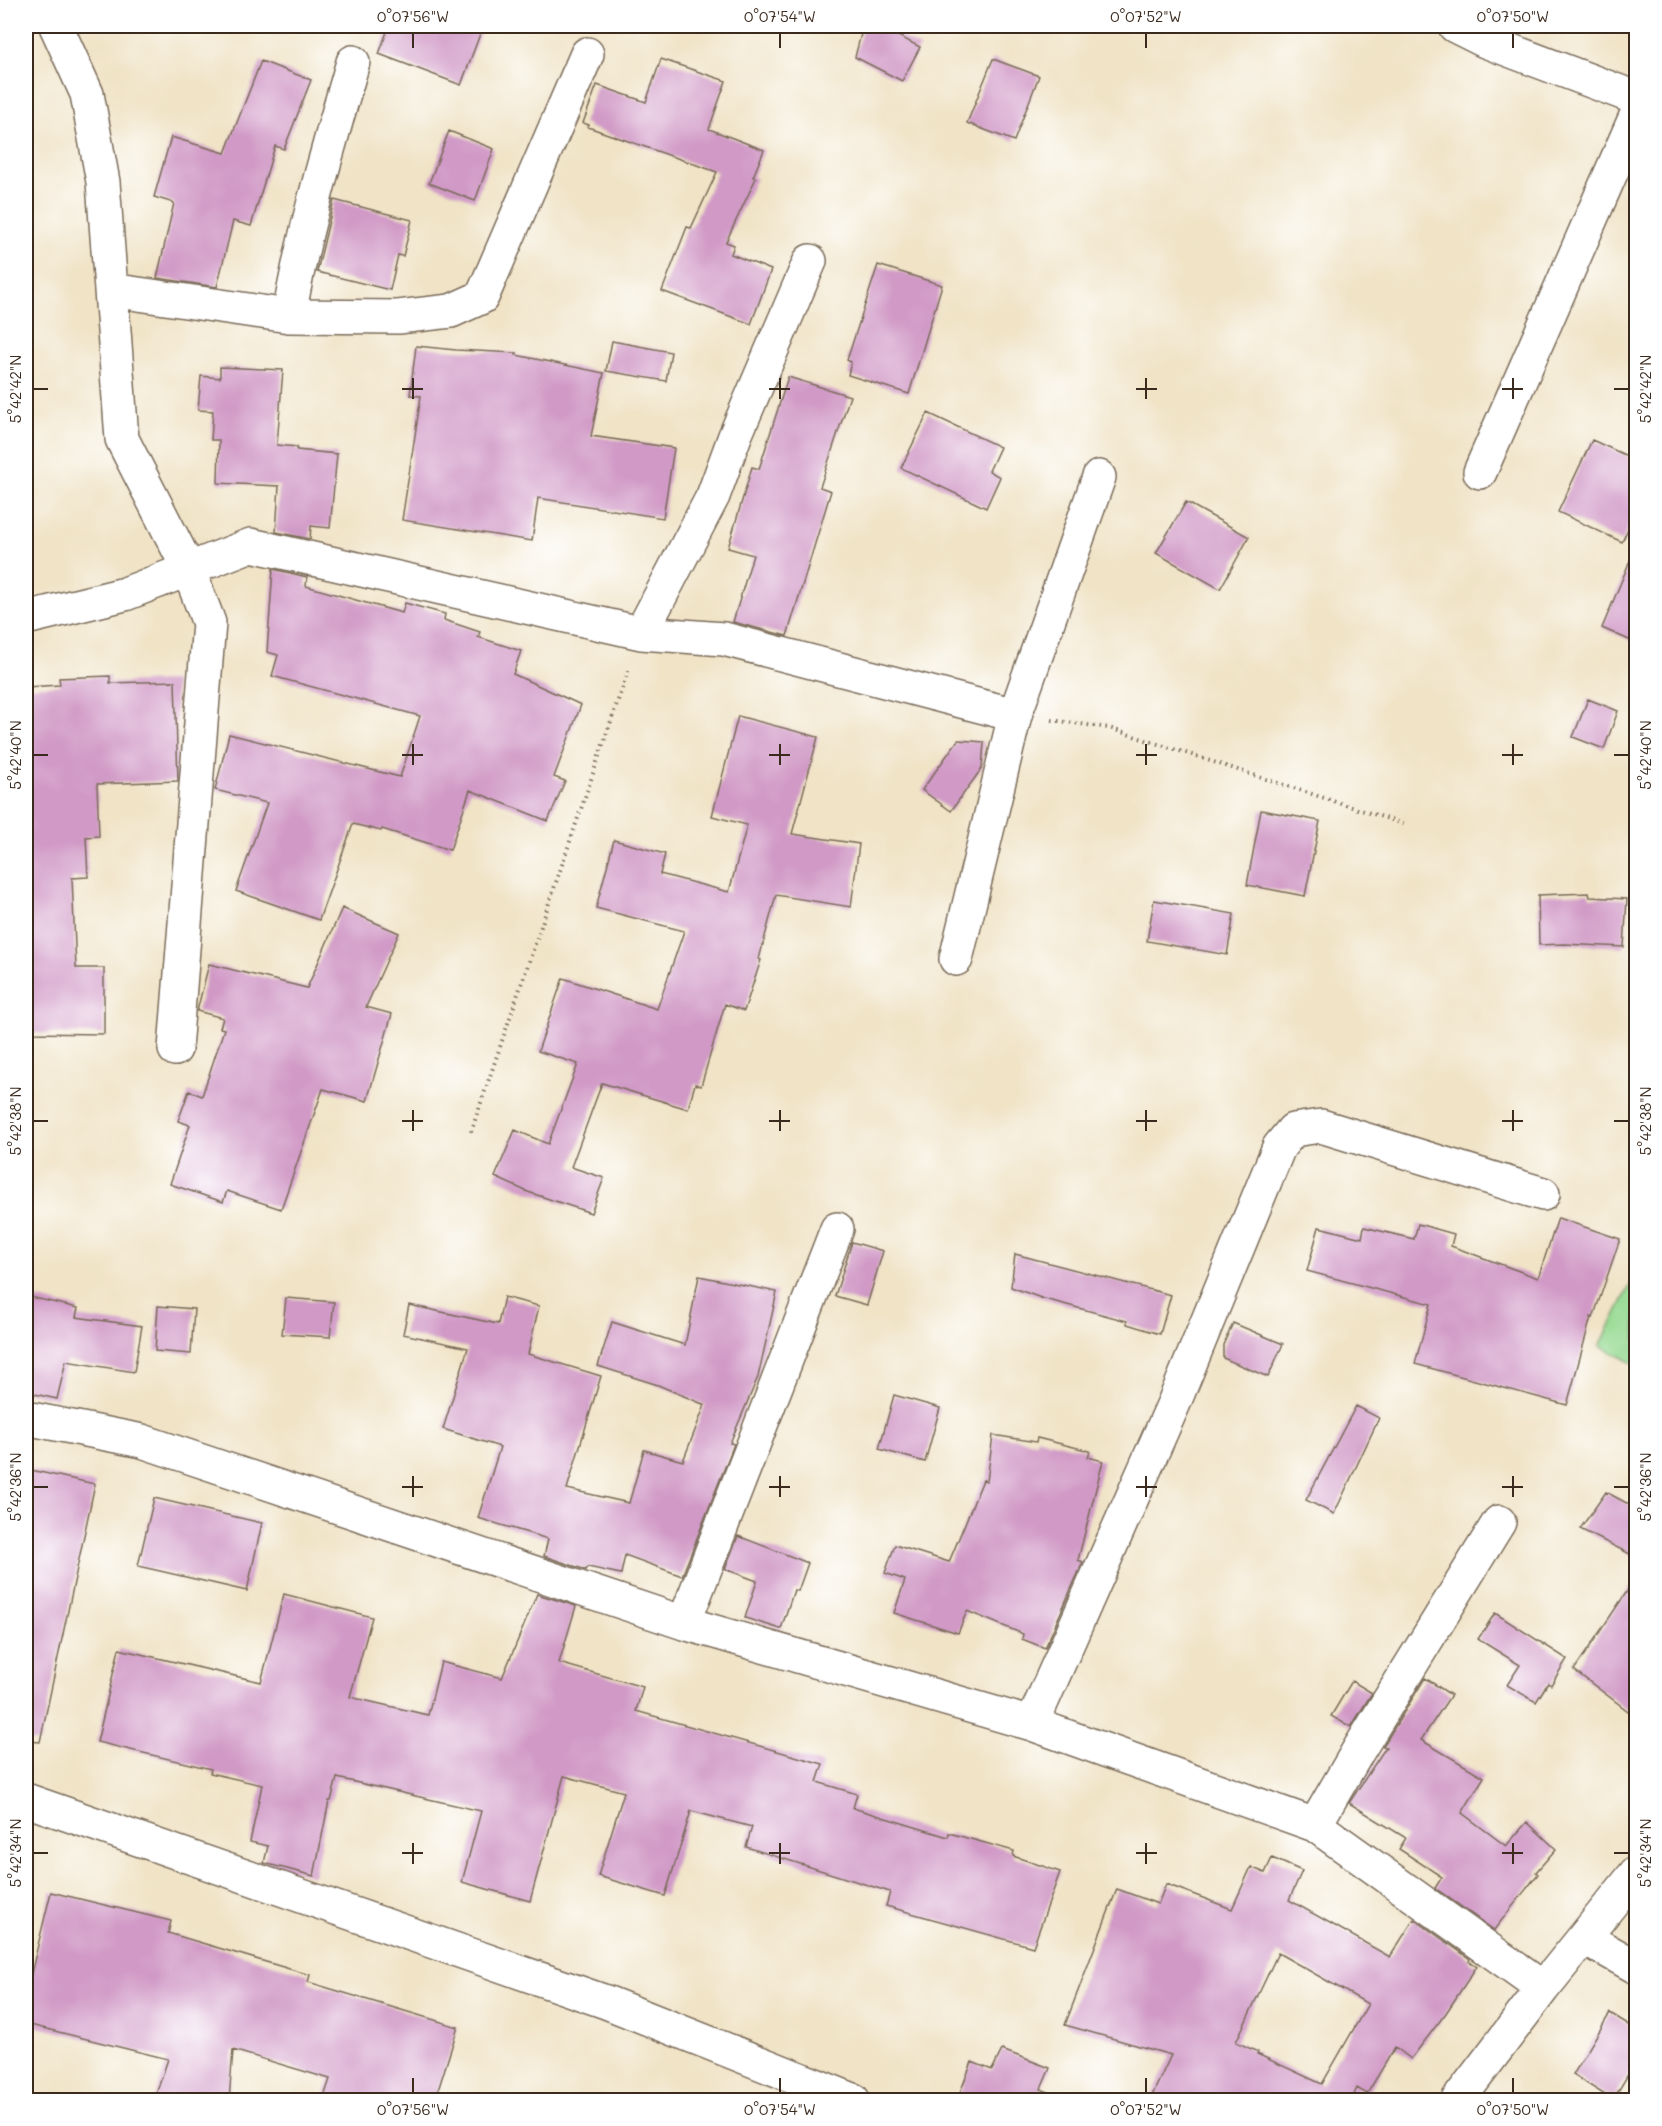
<svg xmlns="http://www.w3.org/2000/svg" width="1662" height="2126" font-family="Mali,sans-serif">
<style>
.green{fill:#97da93;stroke:#698258;stroke-width:1.5}
.building{fill:#d099c6;fill-rule:evenodd}
.lines{fill:none;stroke-linecap:round;stroke-linejoin:round}
.minor-casing{stroke:#7a6b59;stroke-width:36}
.path{stroke:#7a6b59;stroke-width:4;stroke-dasharray:1.5 4.5;stroke-linecap:butt}
.minor{stroke:#fff;stroke-width:33}
.ticks{fill:none;stroke:#3b2a1e;stroke-width:2}
.neatline{fill:none;stroke:#3b2a1e;stroke-width:2}
.ticks-label{font-size:15px;text-anchor:middle;fill:#3b2a1e}
</style>
<rect width="100%" height="100%" fill="#fff"/>
<filter id="ink" filterUnits="userSpaceOnUse"><feTurbulence type="fractalNoise" baseFrequency=".0167" numOctaves="2"/><feDisplacementMap in="SourceGraphic" scale="12" xChannelSelector="R" yChannelSelector="G"/><feConvolveMatrix kernelMatrix="1 2 1 2 8 2 1 2 1" color-interpolation-filters="sRGB"/></filter>
<filter id="wash" filterUnits="userSpaceOnUse"><feTurbulence type="fractalNoise" baseFrequency=".008" numOctaves="4" result="noise"/><feDisplacementMap in="SourceGraphic" scale="24" xChannelSelector="R" yChannelSelector="G"/><feGaussianBlur stdDeviation="1.35" result="paint"/><feColorMatrix in="noise" values="0 0 0 0 0 0 0 0 0 0 0 0 0 0 0 0 0 1.4 0 .05"/><feComposite in="paint" operator="in"/></filter>
<g filter="url(#wash)">
<rect width="100%" height="100%" fill="#f0e3c6"/>
<path class="green" d="M 1636,1274 L 1636,1365 L 1600,1346 Z"/>
<g id="blocks">
<path class="building" d="M 389,26 L 483,26 L 461,85 L 379,54 Z
M 863,26 L 879,26 L 920,47 L 902,81 L 855,57 Z
M 661,59 L 726,81 L 709,129 L 764,150 L 753,177 L 756,178 L 726,242 L 734,245 L 731,254 L 771,270 L 751,324 L 662,291 L 687,227 L 691,228 L 717,172 L 588,127 L 589,125 L 583,123 L 597,85 L 646,102 Z
M 993,59 L 1039,76 L 1014,141 L 967,123 Z
M 261,61 L 311,80 L 284,149 L 275,146 L 251,226 L 233,221 L 217,287 L 157,278 L 174,203 L 154,197 L 171,137 L 225,153 Z
M 449,131 L 494,149 L 475,201 L 429,183 Z
M 334,200 L 412,220 L 403,256 L 398,255 L 390,290 L 317,272 Z
M 878,265 L 942,285 L 909,394 L 848,375 L 851,362 L 847,360 Z
M 612,341 L 671,352 L 666,381 L 606,371 Z
M 416,346 L 456,350 L 517,353 L 516,355 L 604,373 L 591,436 L 674,448 L 663,518 L 538,498 L 532,541 L 402,520 L 421,396 L 410,395 Z
M 220,367 L 283,370 L 277,445 L 297,447 L 297,450 L 337,454 L 330,528 L 311,526 L 310,539 L 276,532 L 279,486 L 218,483 L 219,440 L 211,440 L 213,411 L 198,410 L 201,376 L 220,378 Z
M 788,377 L 850,396 L 820,487 L 831,491 L 787,636 L 733,622 L 753,555 L 728,548 L 752,467 L 759,469 Z
M 928,413 L 1000,447 L 989,471 L 1000,477 L 986,508 L 901,468 Z
M 1592,440 L 1636,460 L 1636,511 L 1622,542 L 1558,512 Z
M 1186,502 L 1249,537 L 1220,589 L 1156,553 Z
M 1636,546 L 1636,643 L 1602,628 Z
M 273,569 L 307,577 L 306,586 L 402,613 L 405,603 L 445,614 L 444,620 L 480,632 L 478,637 L 521,651 L 513,674 L 581,705 L 554,777 L 565,781 L 548,821 L 470,790 L 450,850 L 382,829 L 381,831 L 353,824 L 319,920 L 236,891 L 267,803 L 215,790 L 229,734 L 400,777 L 420,716 L 272,676 L 278,655 L 267,652 Z
M 110,676 L 110,683 L 175,681 L 178,781 L 97,784 L 99,836 L 86,837 L 88,877 L 72,878 L 76,968 L 104,968 L 104,1034 L 26,1033 L 26,687 L 60,685 L 59,678 Z
M 1588,699 L 1618,711 L 1604,749 L 1573,737 Z
M 738,716 L 818,737 L 792,834 L 859,844 L 851,907 L 776,895 L 759,959 L 761,960 L 744,1011 L 725,1004 L 701,1086 L 695,1084 L 688,1109 L 602,1083 L 571,1167 L 604,1178 L 591,1213 L 528,1192 L 495,1177 L 515,1130 L 548,1144 L 578,1064 L 538,1051 L 563,978 L 657,1009 L 684,931 L 596,908 L 614,840 L 665,854 L 660,874 L 729,892 L 747,825 L 712,816 Z
M 958,740 L 984,742 L 982,768 L 951,811 L 922,790 Z
M 1261,810 L 1320,821 L 1305,896 L 1247,885 Z
M 1589,893 L 1590,897 L 1627,899 L 1624,947 L 1564,944 L 1539,945 L 1538,895 Z
M 1154,900 L 1234,914 L 1227,955 L 1147,941 Z
M 342,908 L 399,933 L 366,1007 L 392,1014 L 367,1101 L 323,1089 L 281,1209 L 227,1191 L 223,1202 L 170,1184 L 190,1125 L 178,1121 L 189,1091 L 202,1096 L 224,1029 L 220,1028 L 223,1018 L 197,1011 L 209,964 L 307,988 Z
M 1558,1218 L 1620,1239 L 1593,1318 L 1591,1317 L 1567,1405 L 1415,1364 L 1431,1304 L 1307,1271 L 1319,1227 L 1362,1238 L 1364,1227 L 1414,1239 L 1418,1224 L 1454,1234 L 1451,1246 L 1538,1278 Z
M 852,1242 L 883,1251 L 867,1305 L 835,1296 Z
M 1015,1254 L 1171,1295 L 1160,1334 L 1127,1324 L 1127,1321 L 1041,1298 L 1011,1287 Z
M 699,1276 L 777,1292 L 758,1377 L 730,1443 L 734,1444 L 682,1576 L 625,1555 L 621,1574 L 588,1567 L 586,1570 L 544,1556 L 548,1539 L 478,1518 L 500,1447 L 443,1429 L 468,1348 L 403,1334 L 409,1305 L 498,1324 L 504,1297 L 539,1306 L 528,1354 L 601,1376 L 567,1489 L 629,1503 L 644,1450 L 683,1461 L 705,1405 L 658,1385 L 598,1366 L 612,1322 L 685,1345 Z
M 26,1296 L 78,1308 L 76,1317 L 142,1326 L 134,1372 L 66,1361 L 57,1399 L 26,1392 Z
M 286,1298 L 334,1302 L 330,1337 L 282,1334 Z
M 158,1306 L 194,1309 L 191,1354 L 155,1351 Z
M 1233,1323 L 1283,1344 L 1268,1377 L 1223,1358 L 1223,1345 Z
M 894,1395 L 940,1408 L 925,1462 L 879,1449 Z
M 1356,1406 L 1379,1418 L 1334,1514 L 1306,1500 Z
M 993,1435 L 1036,1442 L 1037,1438 L 1090,1451 L 1088,1457 L 1103,1461 L 1078,1560 L 1083,1562 L 1045,1648 L 1022,1639 L 1023,1634 L 967,1611 L 958,1633 L 894,1613 L 905,1580 L 885,1573 L 895,1545 L 949,1562 L 983,1480 L 987,1481 Z
M 26,1469 L 95,1484 L 40,1742 L 26,1741 L 26,1665 L 35,1610 L 26,1608 Z
M 1606,1492 L 1636,1508 L 1636,1557 L 1580,1529 Z
M 154,1498 L 262,1523 L 247,1591 L 138,1566 Z
M 738,1536 L 808,1563 L 798,1591 L 794,1590 L 781,1629 L 745,1618 L 757,1581 L 725,1569 Z
M 1636,1578 L 1636,1717 L 1574,1670 Z
M 284,1594 L 372,1617 L 350,1697 L 428,1715 L 441,1662 L 502,1678 L 537,1594 L 576,1606 L 559,1663 L 643,1687 L 636,1711 L 823,1764 L 817,1782 L 857,1794 L 853,1808 L 948,1837 L 949,1833 L 1014,1851 L 1013,1856 L 1060,1872 L 1033,1947 L 886,1906 L 890,1892 L 746,1847 L 752,1827 L 691,1811 L 665,1896 L 598,1876 L 624,1792 L 564,1776 L 530,1901 L 462,1882 L 481,1811 L 337,1778 L 331,1801 L 329,1801 L 314,1876 L 264,1863 L 268,1846 L 250,1842 L 262,1785 L 210,1773 L 211,1769 L 97,1742 L 119,1649 L 261,1682 Z
M 1495,1613 L 1567,1659 L 1551,1685 L 1548,1683 L 1536,1702 L 1507,1685 L 1520,1665 L 1478,1639 Z
M 1425,1678 L 1451,1695 L 1421,1740 L 1484,1777 L 1462,1813 L 1506,1846 L 1527,1822 L 1556,1849 L 1536,1872 L 1538,1874 L 1494,1930 L 1435,1888 L 1442,1877 L 1399,1849 L 1406,1838 L 1349,1803 L 1386,1747 L 1383,1746 Z
M 1352,1681 L 1372,1693 L 1351,1727 L 1331,1716 Z
M 1272,1858 L 1302,1871 L 1289,1900 L 1390,1957 L 1414,1919 L 1470,1959 L 1469,1961 L 1477,1966 L 1446,2013 L 1411,2059 L 1395,2047 L 1367,2094 L 1357,2088 L 1352,2099 L 1357,2100 L 1150,2100 L 1171,2055 L 1065,2025 L 1117,1889 L 1158,1904 L 1166,1884 L 1232,1909 L 1251,1867 L 1265,1873 ZM 1278,1953 L 1368,2004 L 1322,2084 L 1257,2054 L 1258,2052 L 1236,2042 Z
M 51,1892 L 171,1921 L 168,1933 L 310,1975 L 308,1982 L 458,2027 L 435,2100 L 323,2100 L 330,2079 L 233,2050 L 229,2100 L 154,2100 L 168,2059 L 26,2024 L 26,1994 Z
M 1610,2013 L 1636,2029 L 1636,2061 L 1613,2100 L 1573,2075 Z
M 1002,2050 L 1050,2068 L 1041,2089 L 1064,2098 L 1064,2100 L 957,2100 L 972,2062 L 992,2070 Z"/>
</g>
</g>
<g filter="url(#ink)">
<use href="#blocks" fill-opacity="0" stroke="#7a6b59" stroke-width="1.5"/>
<g class="lines">
<g class="minor-casing">
<path id="minor" d="M 56,26 L 87,94 L 103,182 L 122,439 L 188,568 L 209,623 L 175,1049
M 1455,26 L 1485,41 L 1636,98
M 111,290 L 289,316 L 398,317 L 451,311 L 482,297 L 587,54
M 289,316 C 304,229 329,146 353,62
M 1480,472 L 1636,116
M 26,618 L 125,594 L 251,545 L 641,633 L 724,639 L 1015,715
M 641,633 L 713,496 L 735,436 L 810,261
M 956,959 L 1015,715 L 1099,477
M 26,1418 L 142,1441 L 684,1623 L 1032,1724 L 1315,1825 L 1543,1988
M 684,1623 L 837,1229
M 1032,1724 L 1174,1403 L 1279,1147 L 1293,1130 L 1321,1126 L 1543,1194
M 26,1800 L 606,2002 L 853,2100
M 1315,1825 L 1358,1751 L 1499,1522
M 1585,1938 L 1636,1967
M 1458,2100 L 1543,1988 L 1636,1873"/>
</g>
<path class="path" d="M 1052,720 L 1109,728 L 1407,825
M 471,1132 L 629,668"/>
<use href="#minor" class="minor"/>
</g>
</g>
<path class="ticks" d="M 413,33 L 413,48M 780,33 L 780,48M 1146,33 L 1146,48M 1513,33 L 1513,48M 413,378 L 413,399M 780,378 L 780,399M 1146,378 L 1146,399M 1513,378 L 1513,399M 33,389 L 48,389M 402,389 L 423,389M 769,389 L 790,389M 1136,389 L 1157,389M 1502,389 L 1523,389M 1614,389 L 1629,389M 413,744 L 413,765M 780,744 L 780,765M 1146,744 L 1146,765M 1513,744 L 1513,765M 33,755 L 48,755M 402,755 L 423,755M 769,755 L 790,755M 1136,755 L 1157,755M 1502,755 L 1523,755M 1614,755 L 1629,755M 413,1110 L 413,1131M 780,1110 L 780,1131M 1146,1110 L 1146,1131M 1513,1110 L 1513,1131M 33,1121 L 48,1121M 402,1121 L 423,1121M 769,1121 L 790,1121M 1136,1121 L 1157,1121M 1502,1121 L 1523,1121M 1614,1121 L 1629,1121M 413,1476 L 413,1497M 780,1476 L 780,1497M 1146,1476 L 1146,1497M 1513,1476 L 1513,1497M 33,1487 L 48,1487M 402,1487 L 423,1487M 769,1487 L 790,1487M 1136,1487 L 1157,1487M 1502,1487 L 1523,1487M 1614,1487 L 1629,1487M 413,1843 L 413,1864M 780,1843 L 780,1864M 1146,1843 L 1146,1864M 1513,1843 L 1513,1864M 33,1853 L 48,1853M 402,1853 L 423,1853M 769,1853 L 790,1853M 1136,1853 L 1157,1853M 1502,1853 L 1523,1853M 1614,1853 L 1629,1853M 413,2078 L 413,2093M 780,2078 L 780,2093M 1146,2078 L 1146,2093M 1513,2078 L 1513,2093"/>
<rect width="1662" height="2126" fill="none" stroke="#fff" stroke-width="66"/>
<rect x="33" y="33" width="1596" height="2060" class="neatline"/>
<g class="ticks-label">
<text x="413" y="22">0°07'56"W</text>
<text x="780" y="22">0°07'54"W</text>
<text x="1146" y="22">0°07'52"W</text>
<text x="1513" y="22">0°07'50"W</text>
<text transform="translate(16 389) rotate(-90)" y="5">5°42'42"N</text>
<text transform="translate(1646 389) rotate(-90)" y="5">5°42'42"N</text>
<text transform="translate(16 755) rotate(-90)" y="5">5°42'40"N</text>
<text transform="translate(1646 755) rotate(-90)" y="5">5°42'40"N</text>
<text transform="translate(16 1121) rotate(-90)" y="5">5°42'38"N</text>
<text transform="translate(1646 1121) rotate(-90)" y="5">5°42'38"N</text>
<text transform="translate(16 1487) rotate(-90)" y="5">5°42'36"N</text>
<text transform="translate(1646 1487) rotate(-90)" y="5">5°42'36"N</text>
<text transform="translate(16 1853) rotate(-90)" y="5">5°42'34"N</text>
<text transform="translate(1646 1853) rotate(-90)" y="5">5°42'34"N</text>
<text x="413" y="2115">0°07'56"W</text>
<text x="780" y="2115">0°07'54"W</text>
<text x="1146" y="2115">0°07'52"W</text>
<text x="1513" y="2115">0°07'50"W</text>
</g>
</svg>
